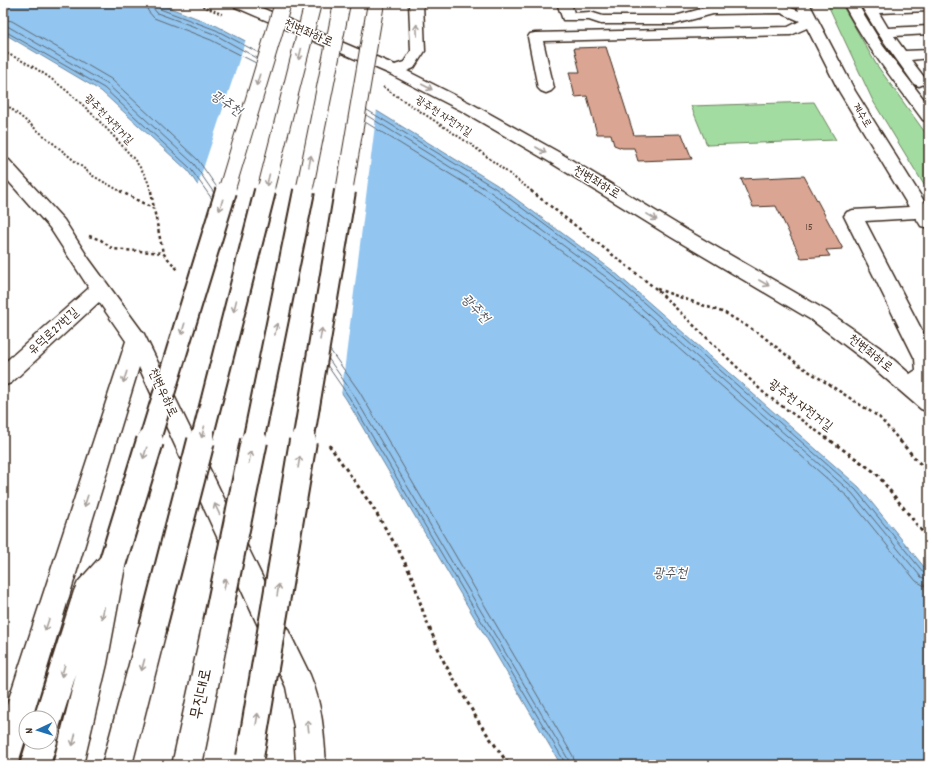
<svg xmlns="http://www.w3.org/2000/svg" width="932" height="768" font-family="Dekko,'Poor Story',sans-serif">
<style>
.green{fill:#a3dca1;stroke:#6f8360}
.water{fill:#92c5ef;stroke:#6f879b}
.pier{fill:#fff}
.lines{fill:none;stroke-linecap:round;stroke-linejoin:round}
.shore{stroke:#5e6872;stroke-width:1}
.building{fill:#dba593;stroke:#3b2a1e}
.minor-casing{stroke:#3b2a1e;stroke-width:3}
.highway-casing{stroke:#3b2a1e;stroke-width:3}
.path-far2{stroke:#3b2a1e;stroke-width:2;stroke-dasharray:2 2;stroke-linecap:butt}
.path-far1{stroke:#3b2a1e;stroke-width:2.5;stroke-dasharray:3 3;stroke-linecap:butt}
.path{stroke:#3b2a1e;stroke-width:3;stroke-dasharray:3.5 3.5;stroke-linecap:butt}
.minor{fill:#fff;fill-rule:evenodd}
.highway{fill:#fff;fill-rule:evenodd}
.highway-bridge-far2-casing{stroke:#3b2a1e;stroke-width:18;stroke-linecap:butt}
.highway-bridge-far1-casing{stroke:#3b2a1e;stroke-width:24;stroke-linecap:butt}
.highway-bridge-casing{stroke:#3b2a1e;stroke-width:30;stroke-linecap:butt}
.highway-bridge-far2{stroke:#fff;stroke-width:16}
.highway-bridge-far1{stroke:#fff;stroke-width:20}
.highway-bridge{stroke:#fff;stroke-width:26}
.oneway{stroke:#a79f9a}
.labels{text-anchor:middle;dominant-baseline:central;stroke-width:3;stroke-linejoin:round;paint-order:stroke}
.far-street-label{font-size:11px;fill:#3b2a1e;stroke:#fff}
.number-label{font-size:11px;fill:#63493b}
.street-label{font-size:13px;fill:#3b2a1e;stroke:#fff}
.water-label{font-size:14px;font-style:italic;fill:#55585d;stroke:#fff}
.near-street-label{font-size:16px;fill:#3b2a1e;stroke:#fff}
</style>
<rect width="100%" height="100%" fill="#fff"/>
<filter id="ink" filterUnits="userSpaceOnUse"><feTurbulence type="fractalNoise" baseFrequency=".025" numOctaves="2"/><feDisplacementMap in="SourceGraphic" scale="8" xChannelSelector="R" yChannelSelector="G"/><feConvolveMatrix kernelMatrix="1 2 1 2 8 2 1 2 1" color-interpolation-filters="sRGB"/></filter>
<g filter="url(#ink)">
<path class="green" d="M 827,3 L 841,3 L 876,64 L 929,138 L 929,193 L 873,101 Z
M 814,102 L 836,140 L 707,145 L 691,106 Z"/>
<path class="water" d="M 3,3 L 157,3 L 217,26 L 372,108 L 497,185 L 612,270 L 859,487 L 929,573 L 929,765 L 561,765 L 346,399 L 188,171 L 101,91 L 3,33 Z"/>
<path class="pier" d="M 246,39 L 377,109 L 341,396 L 197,187 Z"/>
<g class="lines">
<path class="shore" d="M 146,3 L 148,11 L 154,18 L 211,40 L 256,63
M 152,3 L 153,8 L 157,13 L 214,34 L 257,58
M 157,3 L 160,9 L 216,30 L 259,53
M 3,19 L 12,21 L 111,79 L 198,160 L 216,186
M 3,25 L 9,27 L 107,84 L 194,164 L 214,193
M 3,30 L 104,88 L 190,168 L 212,199
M 367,110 L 495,188 L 610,273 L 856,490 L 924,573 L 929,575
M 366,115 L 492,193 L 606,277 L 852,493 L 921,577 L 929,580
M 365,122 L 489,198 L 603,282 L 848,497 L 916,581 L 923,585 L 929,586
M 330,350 L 359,391 L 573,756 L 575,765
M 328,358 L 353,394 L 568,759 L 569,765
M 327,365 L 349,397 L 564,761 L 564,765"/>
</g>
<path class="building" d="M 606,47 L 634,135 L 682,134 L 692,159 L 638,161 L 634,148 L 622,148 L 614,145 L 611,134 L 597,134 L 587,96 L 575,97 L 569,72 L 580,72 L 574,48 Z
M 804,176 L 843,249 L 826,250 L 830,256 L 801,258 L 776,206 L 753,207 L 741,179 Z"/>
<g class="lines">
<g class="minor-casing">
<path id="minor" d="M 231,3 L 250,3 L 395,65 L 404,62 L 411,51 L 409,3 L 423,3 L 425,51 L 414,68 L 407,71 L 474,105 L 560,153 L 685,229 L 827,311 L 879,347 L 910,374 L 916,370 L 915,359 L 844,216 L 847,212 L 853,210 L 909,207 L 839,91 L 807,28 L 791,35 L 543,41 L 554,88 L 551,91 L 546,93 L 541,91 L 538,88 L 528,37 L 530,34 L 535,33 L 788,27 L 800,21 L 781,13 L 713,14 L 675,24 L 601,24 L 589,20 L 563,20 L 557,3 L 571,3 L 574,13 L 590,12 L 603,16 L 675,16 L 712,6 L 783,5 L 799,11 L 798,8 L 800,5 L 805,4 L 810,5 L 855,91 L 929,209 L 928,228 L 921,226 L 916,218 L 865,221 L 929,344 L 929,384 L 925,386 L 929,390 L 929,412 L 921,409 L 863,359 L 813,321 L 671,237 L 548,161 L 462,111 L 390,74 L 233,6 Z
M 843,3 L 857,3 L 883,46 L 929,106 L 929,122 L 923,120 C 895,82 865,45 843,3 Z
M 929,3 L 929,11 L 879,13 L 888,28 L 929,26 L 929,34 L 894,36 L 905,51 L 929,50 L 929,58 L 911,60 L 927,81 L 924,84 L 919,86 L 914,84 L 877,32 L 863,9 L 865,6 L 870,5 Z
M 3,159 L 9,160 L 64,220 L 89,259 L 144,334 L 310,675 C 322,703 324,734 326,765 L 296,765 L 294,727 L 286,687 L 139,367 L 32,718 L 26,718 L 26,737 L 18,763 L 17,765 L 3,765 L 3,717 L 126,341 L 99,302 L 11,383 L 3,386 L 3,364 L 89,288 L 50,228 L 3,175 Z"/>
</g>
<g class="highway-casing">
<path id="highway" d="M 113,549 L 122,553 L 126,561 L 107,664 L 83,765 L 53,765 L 76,674 L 59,728 L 52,731 L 57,742 L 50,765 L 20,765 L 27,742 L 50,742 L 50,718 L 34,718 L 74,591 L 78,582 L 104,553 Z
M 217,609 L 227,613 L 231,622 L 202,765 L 172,765 L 203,622 L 207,613 Z
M 153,614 L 163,618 L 167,627 L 132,765 L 102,765 L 139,627 L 143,618 Z"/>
</g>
<path class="path-far2" d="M 195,3 L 222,14
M 3,52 C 50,71 84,104 118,141 C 132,157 146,170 151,192
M 383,87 L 473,146 L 533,192
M 3,102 L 93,176 L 122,192"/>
<path class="path-far1" d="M 120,191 L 154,209 L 163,253 L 178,270
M 151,191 L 154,209
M 531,191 L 655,288 L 765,394 L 832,442
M 89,236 L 101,240 L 113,249 L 163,253
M 657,289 L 725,313 L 760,334 L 799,365 L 879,417 L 901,442"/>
<path class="path" d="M 831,441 L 876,473 L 929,540
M 900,441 L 929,474
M 329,445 L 372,506 L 399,551 L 413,579 L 424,615 L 444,662 L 480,724 L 509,765"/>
<use href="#minor" class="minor"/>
<use href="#highway" class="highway"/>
<g class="highway-bridge-far2-casing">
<path id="highway-bridge-far2" d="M 226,192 L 283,3
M 265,192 L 313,3
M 304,192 L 342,3
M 344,192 L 376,3"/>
</g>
<g class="highway-bridge-far1-casing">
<path id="highway-bridge-far1" d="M 149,442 L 226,191
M 201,442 L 265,191
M 253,442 L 304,191
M 303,442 L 345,191"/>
</g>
<g class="highway-bridge-casing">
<path id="highway-bridge" d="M 113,561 L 150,441
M 217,622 L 254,441
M 153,627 L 201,441
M 250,757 L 303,441"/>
</g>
<use href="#highway-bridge-far2" class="highway-bridge-far2"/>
<use href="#highway-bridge-far1" class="highway-bridge-far1"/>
<use href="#highway-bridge" class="highway-bridge"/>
</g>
<defs><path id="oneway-shaft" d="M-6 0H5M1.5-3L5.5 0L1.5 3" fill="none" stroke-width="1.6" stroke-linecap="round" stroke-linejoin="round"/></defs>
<g class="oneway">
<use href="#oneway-shaft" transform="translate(417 30) rotate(-93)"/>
<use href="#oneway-shaft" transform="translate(300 54) rotate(104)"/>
<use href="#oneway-shaft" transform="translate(258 80) rotate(107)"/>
<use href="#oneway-shaft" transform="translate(427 87) rotate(27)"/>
<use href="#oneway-shaft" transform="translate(541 150) rotate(30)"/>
<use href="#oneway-shaft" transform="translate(310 161) rotate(-79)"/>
<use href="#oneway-shaft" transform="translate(268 180) rotate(104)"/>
<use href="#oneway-shaft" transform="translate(221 205) rotate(107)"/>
<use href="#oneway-shaft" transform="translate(652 217) rotate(31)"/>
<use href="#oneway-shaft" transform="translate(764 283) rotate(30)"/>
<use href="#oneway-shaft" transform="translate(235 306) rotate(104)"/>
<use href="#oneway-shaft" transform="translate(183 329) rotate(107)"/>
<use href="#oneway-shaft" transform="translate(276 329) rotate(-79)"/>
<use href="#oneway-shaft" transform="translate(321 334) rotate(-81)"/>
<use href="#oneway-shaft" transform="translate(125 377) rotate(108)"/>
<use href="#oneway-shaft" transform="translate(203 432) rotate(104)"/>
<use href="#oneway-shaft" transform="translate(145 453) rotate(107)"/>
<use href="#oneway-shaft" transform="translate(250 457) rotate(-79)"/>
<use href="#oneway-shaft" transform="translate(299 462) rotate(-81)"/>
<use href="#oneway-shaft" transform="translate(86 501) rotate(108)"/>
<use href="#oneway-shaft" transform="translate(217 509) rotate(-115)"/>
<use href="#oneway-shaft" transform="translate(225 584) rotate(-79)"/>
<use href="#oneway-shaft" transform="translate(278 590) rotate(-81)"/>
<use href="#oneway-shaft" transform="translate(103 613) rotate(102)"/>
<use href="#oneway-shaft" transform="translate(47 625) rotate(108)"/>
<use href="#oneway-shaft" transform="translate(143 665) rotate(105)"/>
<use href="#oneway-shaft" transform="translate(63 671) rotate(106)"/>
<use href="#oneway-shaft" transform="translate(257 719) rotate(-81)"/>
<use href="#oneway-shaft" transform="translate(308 726) rotate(-98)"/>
<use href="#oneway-shaft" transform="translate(74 740) rotate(104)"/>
</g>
</g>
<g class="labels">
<g class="far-street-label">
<text transform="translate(861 116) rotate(58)">계수로</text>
<text transform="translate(443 117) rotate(33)">광주천 자전거길</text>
<text transform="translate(108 120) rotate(46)">광주천 자전거길</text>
</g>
<g class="number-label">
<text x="809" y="228">15</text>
</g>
<g class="street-label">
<text transform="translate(308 34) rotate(23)">천변좌하로</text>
<text transform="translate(596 183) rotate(31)">천변좌하로</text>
<text transform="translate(54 332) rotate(-42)">유덕로27번길</text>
<text transform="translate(870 354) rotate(38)">천변좌하로</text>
<text transform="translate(162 393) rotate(65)">천변우하로</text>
<text transform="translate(800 406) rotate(37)">광주천 자전거길</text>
</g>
<g class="water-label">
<text transform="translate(226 104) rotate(34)">광주천</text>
<text transform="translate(475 309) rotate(46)">광주천</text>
<text x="670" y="574">광주천</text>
</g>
<g class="near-street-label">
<text transform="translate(202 694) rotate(-78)">무진대로</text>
</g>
</g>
<rect width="932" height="768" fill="none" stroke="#fff" stroke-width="16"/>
<rect x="8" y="8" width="916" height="752" fill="none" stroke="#3b2a1e" stroke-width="1.5" filter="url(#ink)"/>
<g transform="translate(38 730) rotate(266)"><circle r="19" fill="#ffffff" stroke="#b1aaa5"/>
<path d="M0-3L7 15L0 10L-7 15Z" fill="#1f6fb2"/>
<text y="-6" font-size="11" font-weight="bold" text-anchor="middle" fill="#3b2a1e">N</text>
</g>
</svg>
